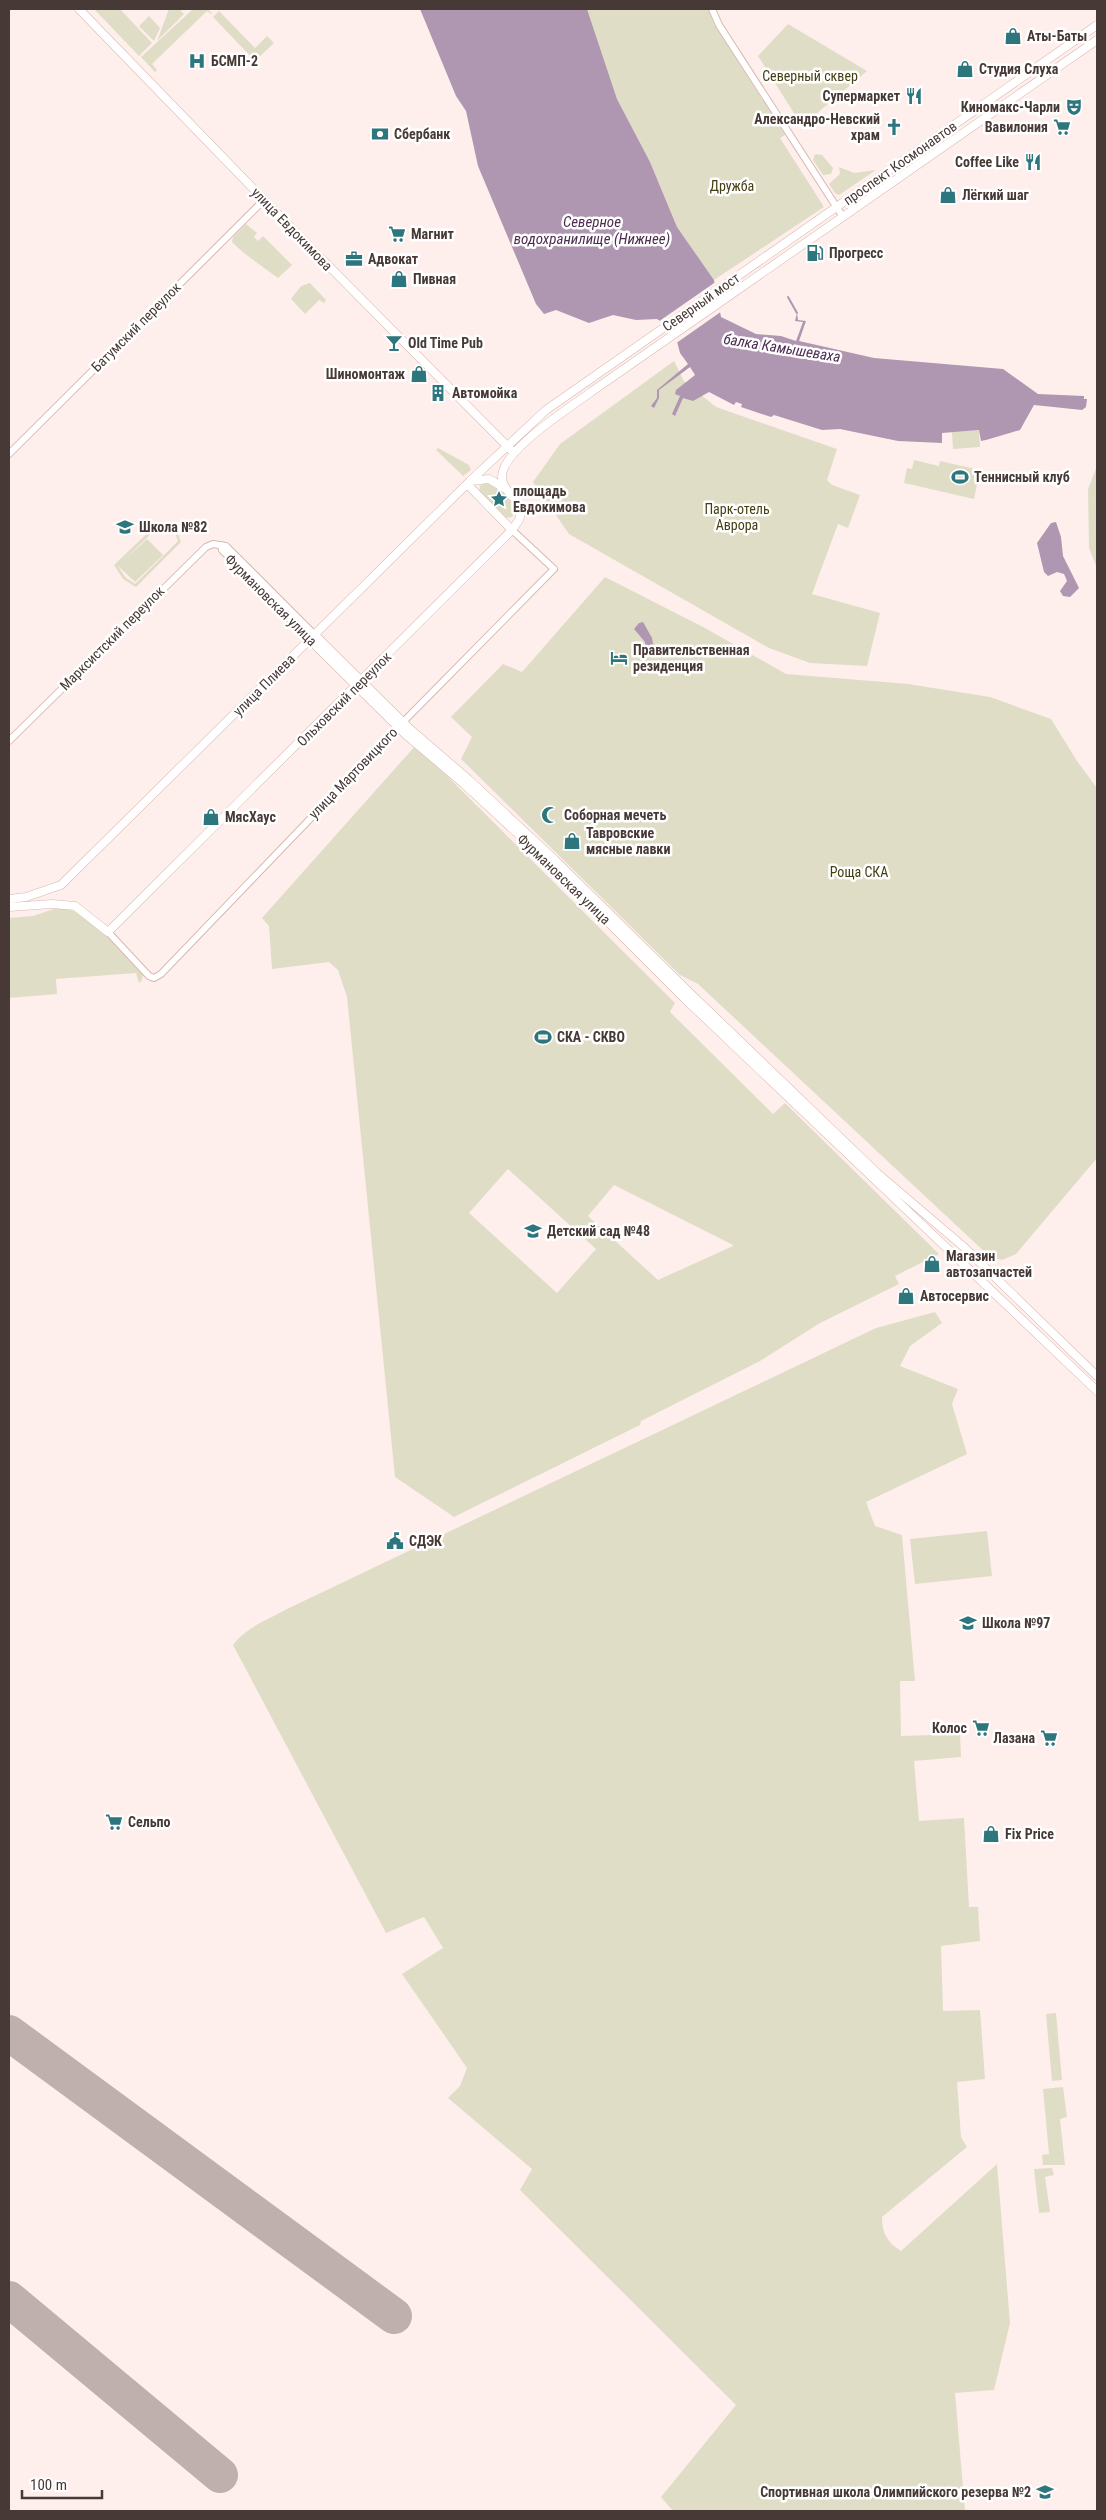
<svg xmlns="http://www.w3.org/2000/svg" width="1106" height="2520" font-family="'Roboto Condensed',sans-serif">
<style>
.green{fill:#e0ddc7;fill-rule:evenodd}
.water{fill:#af96b1}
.pier{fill:#feefec}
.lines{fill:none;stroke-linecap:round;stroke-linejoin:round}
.stream{stroke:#af96b1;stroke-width:2}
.taxiway{stroke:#bfb0ad;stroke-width:14}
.runway{stroke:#bfb0ad;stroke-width:36}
.minor-casing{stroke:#dab7b0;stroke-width:8}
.major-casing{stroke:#dab7b0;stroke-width:9}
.minor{stroke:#fff;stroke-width:6}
.major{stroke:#fff;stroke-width:8}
.labels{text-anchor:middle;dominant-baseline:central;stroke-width:5;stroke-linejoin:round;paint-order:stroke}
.poi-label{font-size:14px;font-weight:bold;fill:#473936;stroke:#fff;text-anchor:start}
.park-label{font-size:14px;fill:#443e11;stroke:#fff}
.street-label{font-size:14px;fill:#473936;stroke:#fff}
.water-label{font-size:15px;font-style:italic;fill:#4e2c52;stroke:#fff}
</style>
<rect width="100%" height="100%" fill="#feefec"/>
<path class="green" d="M 94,9 L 120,9 L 152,43 L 139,56 Z
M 169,9 L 179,9 L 184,14 L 157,41 Z
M 193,9 L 208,9 L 213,15 L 207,11 L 152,64 L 157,70 L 155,72 L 141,57 Z
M 587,9 L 708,9 L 714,24 L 785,135 L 780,138 L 824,207 L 714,280 L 677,227 L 650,162 L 617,99 Z
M 219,11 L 255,48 L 267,36 L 274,43 L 255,61 L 213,17 Z
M 149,16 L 160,28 L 154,41 L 139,26 Z
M 788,24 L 867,71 L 802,126 L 758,56 Z
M 815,154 L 822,155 L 833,168 L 831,174 L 823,175 L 813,160 Z
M 839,167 L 854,173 L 876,170 L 839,195 L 835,193 L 829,184 L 840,174 Z
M 246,224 L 257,233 L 254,237 L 258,241 L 263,236 L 292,265 L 278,278 C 262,266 246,256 232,242 L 233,237 Z
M 310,283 L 326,300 L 324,303 L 319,300 L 305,314 L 291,299 L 301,286 Z
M 674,361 L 684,381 L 716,407 L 837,449 L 827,480 L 832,485 L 860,495 L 848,528 L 838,524 L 812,594 L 880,613 L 867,666 L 810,663 L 769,648 L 569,534 L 533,482 L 560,444 Z
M 979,430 L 980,447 L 953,449 L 952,432 Z
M 438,448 L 469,465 L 471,470 L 463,476 L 461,474 L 436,450 Z
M 914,460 L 939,466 L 940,461 L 980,470 L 974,499 L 904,483 L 907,468 L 912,469 Z
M 1097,466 L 1097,568 L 1089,548 L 1088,489 Z
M 486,482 C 498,486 513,498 516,511 L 512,517 L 504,518 L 479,492 L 480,486 Z
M 160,521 L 176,529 L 181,542 L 136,587 L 123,579 L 114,565 ZM 161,524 L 174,530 L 178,541 L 135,584 L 125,577 L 118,566 L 135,582 L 163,555 L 147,539 L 123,561 Z
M 605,577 L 705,628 L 786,674 L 908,684 L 990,697 L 1051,719 L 1077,761 L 1097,788 L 1097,1158 L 1016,1254 L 1002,1260 L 989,1256 L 698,984 L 680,975 L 461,759 L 472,737 L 451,717 L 503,664 L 522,672 Z
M 416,745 L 675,1003 L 670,1012 L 773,1114 L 785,1103 L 939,1254 L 895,1276 L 899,1284 L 820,1323 L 760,1361 L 641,1421 L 640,1425 L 454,1517 L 395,1477 L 347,997 L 338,970 L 329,962 L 272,969 L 269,926 L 262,918 ZM 508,1169 L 596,1249 L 557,1293 L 469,1213 ZM 614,1185 L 733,1245 L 733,1246 L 658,1280 L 588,1216 Z
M 63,906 C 92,917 123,951 143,974 L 142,980 L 139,983 L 136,973 L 56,979 L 57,994 L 9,998 L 9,918 L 33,916 Z
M 935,1312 L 942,1323 L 910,1346 L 900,1366 L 958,1389 L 952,1404 L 967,1454 L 866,1502 L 875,1526 L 902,1535 L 915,1681 L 900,1681 L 901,1736 L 960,1734 L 961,1757 L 914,1761 L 919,1821 L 964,1818 L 969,1907 L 978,1907 L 980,1941 L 941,1946 L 943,2011 L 980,2010 L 985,2079 L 957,2082 L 961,2137 L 967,2147 L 882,2217 C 882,2233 887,2242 901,2251 L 997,2164 L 1010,2323 L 994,2390 L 955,2393 L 965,2511 L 673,2511 L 661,2497 L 736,2405 L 520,2190 L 532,2169 L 448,2098 L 460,2086 L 467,2068 L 402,1974 L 443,1948 L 424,1917 L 386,1933 L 233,1645 C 245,1628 269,1619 287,1609 L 876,1328 Z
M 987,1531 L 992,1576 L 915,1584 L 910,1539 Z
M 1056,2013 L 1062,2080 L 1052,2081 L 1046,2014 Z
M 1063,2087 L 1067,2117 L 1060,2119 L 1065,2165 L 1043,2165 L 1042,2155 L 1049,2154 L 1043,2089 Z
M 1052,2168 L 1054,2175 L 1045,2177 L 1050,2212 L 1039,2213 L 1034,2169 Z"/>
<path class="water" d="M 420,9 L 587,9 L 617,99 L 650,162 L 677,227 L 714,280 L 721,317 L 756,334 L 781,336 L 796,341 L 803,322 L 795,321 L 797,313 L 798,320 L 806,321 L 799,341 L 874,358 L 1003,369 L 1038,394 L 1084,396 L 1084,399 L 1087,399 L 1086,407 L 1082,410 L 1034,405 L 1020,430 L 986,440 L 981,441 L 979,430 L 942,433 L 942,443 L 898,441 L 840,429 L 822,430 L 774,415 L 771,417 L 741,407 L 742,404 L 736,402 L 734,405 L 709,392 L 693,401 L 683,398 L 675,416 L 672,414 L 680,396 L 675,394 L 676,390 L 695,375 L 690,367 L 659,390 L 659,398 L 654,408 L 651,406 L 657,398 L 657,390 L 688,364 L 680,353 L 674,330 L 657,319 L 636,320 L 613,315 L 589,323 L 556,310 L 544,314 L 536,304 L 478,166 L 466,111 L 456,96 Z
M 1056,522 L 1061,537 L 1063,556 L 1079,588 L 1070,597 L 1063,596 L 1060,591 L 1067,581 L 1064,574 L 1057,572 L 1048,576 L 1044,572 L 1037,543 L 1051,523 Z
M 643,622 L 652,638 L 655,655 L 645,652 L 645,642 L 634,629 L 639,623 Z"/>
<path class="pier" d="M 717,281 L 722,311 L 675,344 L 672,331 L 658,322 Z"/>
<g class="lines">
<path class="stream" d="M 788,297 L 797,313"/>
<path class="taxiway" d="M 9,2304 L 16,2305"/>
<path class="runway" d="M 9,2033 L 394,2316
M 9,2299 L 220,2475"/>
<g class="minor-casing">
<path id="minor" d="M 712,9 L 719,25 L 843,217
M 9,454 L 264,200
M 221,545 L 222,550 L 310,640
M 9,741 L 206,547 L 213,544 L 226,546 L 315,635
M 108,932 L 149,976 L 154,978 L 161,974 L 409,716 L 554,569 L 512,530"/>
</g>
<g class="major-casing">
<path id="major" d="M 79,9 L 306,243 L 511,450
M 471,481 L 489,479 L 504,488
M 467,484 L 512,530
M 315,635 L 410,729 L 468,779 L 554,859 L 689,992 L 877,1173 L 965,1248 L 1097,1376
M 310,640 L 405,734 L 464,784 L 544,858 L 684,998 L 1097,1391
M 9,899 L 26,897 L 61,885 L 470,481 L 546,410 L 1097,25
M 9,907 L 52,904 L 75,906 L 108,932 L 512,530 L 519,520 L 522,510 C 517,498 503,491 502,478 C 500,451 571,407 591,392 L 1097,40"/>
</g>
<use href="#minor" class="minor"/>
<use href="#major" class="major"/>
</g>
<defs>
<g id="shop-bare" transform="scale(1.35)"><path d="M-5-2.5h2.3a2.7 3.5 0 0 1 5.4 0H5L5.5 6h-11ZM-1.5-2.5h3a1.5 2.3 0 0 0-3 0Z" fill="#2d767d" stroke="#fff" stroke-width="2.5" paint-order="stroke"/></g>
<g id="hospital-bare" transform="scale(1.35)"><path d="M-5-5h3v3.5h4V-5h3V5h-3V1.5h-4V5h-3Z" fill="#2d767d" stroke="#fff" stroke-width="2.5" paint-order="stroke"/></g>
<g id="restaurant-bare" transform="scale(1.35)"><path d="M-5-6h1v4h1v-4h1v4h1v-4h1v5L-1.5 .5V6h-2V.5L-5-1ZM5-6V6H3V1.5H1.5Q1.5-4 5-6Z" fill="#2d767d" stroke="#fff" stroke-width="2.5" paint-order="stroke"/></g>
<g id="theatre-bare" transform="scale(1.35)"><path d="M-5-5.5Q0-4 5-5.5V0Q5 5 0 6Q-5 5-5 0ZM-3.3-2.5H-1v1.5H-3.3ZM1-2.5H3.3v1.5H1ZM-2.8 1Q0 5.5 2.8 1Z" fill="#2d767d" stroke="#fff" stroke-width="2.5" paint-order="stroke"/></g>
<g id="church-bare" transform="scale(1.35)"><path d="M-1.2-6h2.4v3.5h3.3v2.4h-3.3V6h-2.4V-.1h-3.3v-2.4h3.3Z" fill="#2d767d" stroke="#fff" stroke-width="2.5" paint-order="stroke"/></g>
<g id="supermarket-bare" transform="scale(1.35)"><path d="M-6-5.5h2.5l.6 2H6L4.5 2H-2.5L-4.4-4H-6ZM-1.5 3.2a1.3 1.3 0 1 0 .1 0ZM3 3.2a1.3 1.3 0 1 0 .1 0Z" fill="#2d767d" stroke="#fff" stroke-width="2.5" paint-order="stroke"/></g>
<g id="bank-bare" transform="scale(1.35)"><path d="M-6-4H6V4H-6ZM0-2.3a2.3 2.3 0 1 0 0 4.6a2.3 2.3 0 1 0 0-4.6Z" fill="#2d767d" stroke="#fff" stroke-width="2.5" paint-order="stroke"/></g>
<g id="fuel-bare" transform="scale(1.35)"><path d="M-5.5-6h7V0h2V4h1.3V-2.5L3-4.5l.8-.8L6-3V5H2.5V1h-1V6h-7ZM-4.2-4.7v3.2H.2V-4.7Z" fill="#2d767d" stroke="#fff" stroke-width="2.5" paint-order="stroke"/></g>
<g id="office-bare" transform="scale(1.35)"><path d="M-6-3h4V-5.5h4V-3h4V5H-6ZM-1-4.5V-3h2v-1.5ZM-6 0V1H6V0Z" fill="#2d767d" stroke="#fff" stroke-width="2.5" paint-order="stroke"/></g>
<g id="bar-bare" transform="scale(1.35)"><path d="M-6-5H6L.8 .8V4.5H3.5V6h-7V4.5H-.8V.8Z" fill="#2d767d" stroke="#fff" stroke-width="2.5" paint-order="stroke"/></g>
<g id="building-bare" transform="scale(1.35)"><path d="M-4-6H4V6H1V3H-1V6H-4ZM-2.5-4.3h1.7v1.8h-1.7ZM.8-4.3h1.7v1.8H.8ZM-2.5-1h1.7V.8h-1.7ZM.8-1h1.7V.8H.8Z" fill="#2d767d" stroke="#fff" stroke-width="2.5" paint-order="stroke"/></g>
<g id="stadium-bare" transform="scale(1.35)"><path d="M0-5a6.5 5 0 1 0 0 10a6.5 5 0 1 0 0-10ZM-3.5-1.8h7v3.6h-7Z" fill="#2d767d" stroke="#fff" stroke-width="2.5" paint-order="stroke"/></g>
<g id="sight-bare" transform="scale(1.35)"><path d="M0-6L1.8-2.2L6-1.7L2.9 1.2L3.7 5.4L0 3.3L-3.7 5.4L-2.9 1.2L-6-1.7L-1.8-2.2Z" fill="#2d767d" stroke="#fff" stroke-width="2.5" paint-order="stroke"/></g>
<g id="school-bare" transform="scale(1.35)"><path d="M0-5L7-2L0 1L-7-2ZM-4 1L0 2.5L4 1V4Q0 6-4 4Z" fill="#2d767d" stroke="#fff" stroke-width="2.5" paint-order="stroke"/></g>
<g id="hotel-bare" transform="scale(1.35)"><path d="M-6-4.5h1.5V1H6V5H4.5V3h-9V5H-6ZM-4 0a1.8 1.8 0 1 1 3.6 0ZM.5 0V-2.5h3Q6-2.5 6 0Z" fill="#2d767d" stroke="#fff" stroke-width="2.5" paint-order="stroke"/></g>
<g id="mosque-bare" transform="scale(1.35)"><path d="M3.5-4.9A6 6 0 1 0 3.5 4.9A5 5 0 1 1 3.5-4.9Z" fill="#2d767d" stroke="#fff" stroke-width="2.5" paint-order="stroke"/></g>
<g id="civic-bare" transform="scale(1.35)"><path d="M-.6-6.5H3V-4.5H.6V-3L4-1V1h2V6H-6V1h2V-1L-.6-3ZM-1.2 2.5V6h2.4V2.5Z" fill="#2d767d" stroke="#fff" stroke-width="2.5" paint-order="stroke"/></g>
</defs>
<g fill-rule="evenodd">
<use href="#shop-bare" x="1013" y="36"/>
<use href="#hospital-bare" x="197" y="61"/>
<use href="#shop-bare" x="965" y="69"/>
<use href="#restaurant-bare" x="914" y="96"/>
<use href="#theatre-bare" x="1074" y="107"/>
<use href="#church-bare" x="894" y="127"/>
<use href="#supermarket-bare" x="1062" y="127"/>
<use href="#bank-bare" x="380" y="134"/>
<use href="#restaurant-bare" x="1033" y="162"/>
<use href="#shop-bare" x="948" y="195"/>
<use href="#supermarket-bare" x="397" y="234"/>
<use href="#fuel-bare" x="815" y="253"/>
<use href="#office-bare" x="354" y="259"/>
<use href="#shop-bare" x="399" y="279"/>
<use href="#bar-bare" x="394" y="343"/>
<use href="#shop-bare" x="419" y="374"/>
<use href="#building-bare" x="438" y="393"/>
<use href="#stadium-bare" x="960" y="477"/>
<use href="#sight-bare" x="499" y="499"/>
<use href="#school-bare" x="125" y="527"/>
<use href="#hotel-bare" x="619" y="658"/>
<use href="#mosque-bare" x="550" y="815"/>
<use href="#shop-bare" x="211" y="817"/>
<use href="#shop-bare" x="572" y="841"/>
<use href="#stadium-bare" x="543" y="1037"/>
<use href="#school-bare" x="533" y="1231"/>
<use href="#shop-bare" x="932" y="1264"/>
<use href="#shop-bare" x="906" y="1296"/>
<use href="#civic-bare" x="395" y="1541"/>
<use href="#school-bare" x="968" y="1623"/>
<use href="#supermarket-bare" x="981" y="1728"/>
<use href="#supermarket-bare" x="1049" y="1738"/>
<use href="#supermarket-bare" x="114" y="1822"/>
<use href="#shop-bare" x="991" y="1834"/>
<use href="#school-bare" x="1045" y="2492"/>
</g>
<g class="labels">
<g class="poi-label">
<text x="1027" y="36">Аты-Баты</text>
<text x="211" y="61">БСМП-2</text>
<text x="979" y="69">Студия Слуха</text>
<text x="900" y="96" text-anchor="end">Супермаркет</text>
<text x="1060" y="107" text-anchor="end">Киномакс-Чарли</text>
<text x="880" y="119" text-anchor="end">Александро-Невский<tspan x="880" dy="16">храм</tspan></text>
<text x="1048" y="127" text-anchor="end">Вавилония</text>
<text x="394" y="134">Сбербанк</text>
<text x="1019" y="162" text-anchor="end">Coffee Like</text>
<text x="962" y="195">Лёгкий шаг</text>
<text x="411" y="234">Магнит</text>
<text x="829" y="253">Прогресс</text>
<text x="368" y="259">Адвокат</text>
<text x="413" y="279">Пивная</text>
<text x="408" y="343">Old Time Pub</text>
<text x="405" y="374" text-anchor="end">Шиномонтаж</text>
<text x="452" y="393">Автомойка</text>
<text x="974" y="477">Теннисный клуб</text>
<text x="513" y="491">площадь<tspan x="513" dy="16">Евдокимова</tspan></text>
<text x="139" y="527">Школа №82</text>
<text x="633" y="650">Правительственная<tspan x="633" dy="16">резиденция</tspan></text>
<text x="564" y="815">Соборная мечеть</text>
<text x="225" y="817">МясХаус</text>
<text x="586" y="833">Тавровские<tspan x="586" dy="16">мясные лавки</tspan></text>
<text x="557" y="1037">СКА - СКВО</text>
<text x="547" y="1231">Детский сад №48</text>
<text x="946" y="1256">Магазин<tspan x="946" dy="16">автозапчастей</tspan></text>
<text x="920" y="1296">Автосервис</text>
<text x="409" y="1541">СДЭК</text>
<text x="982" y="1623">Школа №97</text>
<text x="967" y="1728" text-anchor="end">Колос</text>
<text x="1035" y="1738" text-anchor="end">Лазана</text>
<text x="128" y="1822">Сельпо</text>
<text x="1005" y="1834">Fix Price</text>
<text x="1031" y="2492" text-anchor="end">Спортивная школа Олимпийского резерва №2</text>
</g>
<g class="park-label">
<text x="810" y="76">Северный сквер</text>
<text x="732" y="186">Дружба</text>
<text x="737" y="509">Парк-отель<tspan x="737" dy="16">Аврора</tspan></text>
<text x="859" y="872">Роща СКА</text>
</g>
<g class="street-label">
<text transform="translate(900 163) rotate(-35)">проспект Космонавтов</text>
<text transform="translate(292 229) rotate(46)">улица Евдокимова</text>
<text transform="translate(701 302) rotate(-35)">Северный мост</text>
<text transform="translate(136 327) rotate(-45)">Батумский переулок</text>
<text transform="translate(271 600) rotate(45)">Фурмановская улица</text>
<text transform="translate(112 638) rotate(-45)">Марксистский переулок</text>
<text transform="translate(264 685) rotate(-45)">улица Плиева</text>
<text transform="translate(344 699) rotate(-45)">Ольховский переулок</text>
<text transform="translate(353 773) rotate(-46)">улица Мартовицкого</text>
<text transform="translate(564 879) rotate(44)">Фурмановская улица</text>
</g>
<g class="water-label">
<text x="592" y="222">Северное<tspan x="592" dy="17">водохранилище (Нижнее)</tspan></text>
<text transform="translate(782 348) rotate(9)">балка Камышеваха</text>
</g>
</g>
<rect width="1106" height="2520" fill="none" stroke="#473936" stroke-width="20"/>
<path d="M22 2490v8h80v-8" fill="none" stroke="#473936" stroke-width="2.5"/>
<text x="30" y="2490" font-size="15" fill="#473936" stroke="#ffffff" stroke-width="4" paint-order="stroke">100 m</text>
</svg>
